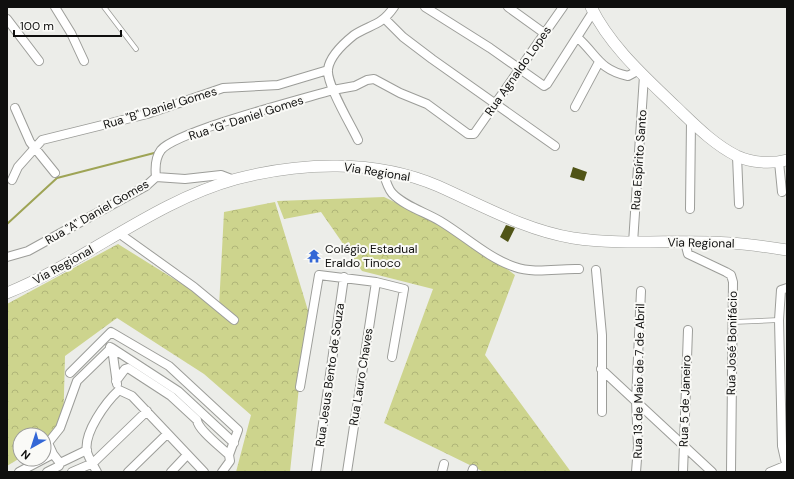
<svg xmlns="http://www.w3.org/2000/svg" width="794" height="479" font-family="'DM Sans',sans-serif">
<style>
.forest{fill:url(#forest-crowns)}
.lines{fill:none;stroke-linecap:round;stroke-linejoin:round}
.stream{stroke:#9ea455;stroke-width:2}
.building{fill:#505416}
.lane-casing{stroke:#9c9d99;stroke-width:5.5}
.street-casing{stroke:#9c9d99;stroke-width:10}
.secondary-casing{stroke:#9c9d99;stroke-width:12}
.lane{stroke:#fff;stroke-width:4}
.street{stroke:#fff;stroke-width:8}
.secondary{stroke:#fff;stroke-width:11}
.labels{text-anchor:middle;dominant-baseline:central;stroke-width:4;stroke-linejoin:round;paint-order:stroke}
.street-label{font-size:12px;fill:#0f0f0e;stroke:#fafaf7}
.poi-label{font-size:12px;fill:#0f0f0e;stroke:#fafaf7;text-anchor:start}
</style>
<defs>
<pattern id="forest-crowns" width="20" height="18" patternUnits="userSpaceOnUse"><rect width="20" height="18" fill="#cdd48d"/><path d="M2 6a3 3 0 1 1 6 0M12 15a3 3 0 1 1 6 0" fill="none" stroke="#afb578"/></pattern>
</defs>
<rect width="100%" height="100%" fill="#ecede9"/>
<path class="forest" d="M 384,197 L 456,231 L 515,275 L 485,355 L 571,472 L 484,472 L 384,423 L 433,289 L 362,271 L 321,212 L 284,219 L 277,201 Z
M 275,202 L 310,317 L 299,387 L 290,472 L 236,472 L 251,415 L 204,374 L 117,318 L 65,356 L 63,432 L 44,443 L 44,435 L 20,435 L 20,458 L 7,466 L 7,304 L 118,244 L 219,307 L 224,212 Z"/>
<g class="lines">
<path class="stream" d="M 7,224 L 57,178 L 158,152"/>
</g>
<path class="building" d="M 573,167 L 587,172 L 584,181 L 570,177 Z
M 506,225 L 515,228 L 508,242 L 500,237 Z"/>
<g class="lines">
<g class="lane-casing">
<path id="lane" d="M 104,7 L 136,49
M 733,322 L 779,320"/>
</g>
<g class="street-casing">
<path id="street" d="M 55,7 L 71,33 L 84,61
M 425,7 L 490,48 L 544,86 L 547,84 L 593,12
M 508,7 L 544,33
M 7,19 L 39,61
M 385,19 L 403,37 L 432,59 L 555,146
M 578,38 C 597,55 599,70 628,76 L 639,70
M 575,107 L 599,62
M 15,108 L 30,142 L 55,173
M 358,140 C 351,125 326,84 328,69 C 330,56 344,43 354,35 C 371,24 381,26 394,7
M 737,156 L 739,204
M 779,162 L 782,192
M 383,171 C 385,178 387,187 392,193 C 404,206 425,212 440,221 C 465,236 488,258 515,267 C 534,274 559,268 579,269
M 156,177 C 155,168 155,158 161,150 C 177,131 303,99 333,90 L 355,86 L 367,80 L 374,79 L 400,93 L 427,104 L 468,134 L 474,134 L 563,7
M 12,180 L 18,167 L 42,140 L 147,114 L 223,88 L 278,85 L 328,70
M 690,209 L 691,121
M 120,234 L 194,287 L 234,320
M 685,242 L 688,254 L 726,272 L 731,275 L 733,282 L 731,472
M 633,243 L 644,76
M 7,257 L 28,251 L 146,186 L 156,177 L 185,179 L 221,175 L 234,180
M 596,270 L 602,335 L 602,412
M 787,288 L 781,290 L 779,320 L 782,446 L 787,468
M 110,347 L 112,348 L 117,384
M 112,348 L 178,391 L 234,443
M 601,369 L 712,472
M 70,373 L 111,332 L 169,366 L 238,430 L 229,455 L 230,461 L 222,472
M 116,381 L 125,369 L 128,368 L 171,396 L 197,420 C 198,430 221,447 229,455
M 300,387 L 319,275 L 376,282 L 404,289 L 392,357
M 119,390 L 132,396 L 204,472
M 60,463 L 53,454 L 48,443 L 60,428 L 77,381 L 111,348
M 19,472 L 53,454
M 47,472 L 59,466 L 60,463 L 87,450
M 72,472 L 93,463 L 147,411
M 97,472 C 94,466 89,459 87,452 C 83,433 106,402 119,390
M 128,472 L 167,434
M 171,472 L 187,455
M 316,472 L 344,277
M 347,472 L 376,282
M 442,472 L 444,464
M 472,472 L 473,469
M 636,472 L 638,446 L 636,401 L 641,291
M 683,472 L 688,330
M 770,472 L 787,465"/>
</g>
<g class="secondary-casing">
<path id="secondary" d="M 591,7 C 610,46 644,76 675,106 C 694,124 713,144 737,156 C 752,163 771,164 787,160
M 7,293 C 86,261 153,202 236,179 C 301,162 375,159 438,186 C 483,206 525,230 573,238 C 625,246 677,239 730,243 C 749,244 768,247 787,250"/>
</g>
<use href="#lane" class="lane"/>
<use href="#street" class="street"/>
<use href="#secondary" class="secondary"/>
</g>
<defs>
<g id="temple-bare" transform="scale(1.08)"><path d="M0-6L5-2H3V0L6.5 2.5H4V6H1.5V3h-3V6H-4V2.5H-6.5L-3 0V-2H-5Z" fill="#3367d6" stroke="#fafaf7" stroke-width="2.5" paint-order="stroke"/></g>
</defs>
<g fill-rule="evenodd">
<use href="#temple-bare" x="314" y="256"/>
</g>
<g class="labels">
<g class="street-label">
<text transform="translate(518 71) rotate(-55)">Rua Agnaldo Lopes</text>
<text transform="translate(160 108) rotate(-17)">Rua "B" Daniel Gomes</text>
<text transform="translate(246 118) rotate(-18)">Rua "G" Daniel Gomes</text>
<text transform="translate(639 160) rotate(-86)">Rua Espírito Santo</text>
<text transform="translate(377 172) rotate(9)">Via Regional</text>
<text transform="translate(97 212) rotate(-30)">Rua "A" Daniel Gomes</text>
<text transform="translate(701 243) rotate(1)">Via Regional</text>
<text transform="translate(63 265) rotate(-29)">Via Regional</text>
<text transform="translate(732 343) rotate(-89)">Rua José Bonifácio</text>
<text transform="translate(330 375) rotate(-82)">Rua Jesus Bento de Souza</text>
<text transform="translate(361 377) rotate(-81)">Rua Lauro Chaves</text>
<text transform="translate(639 381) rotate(-89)">Rua 13 de Maio de 7 de Abril</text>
<text transform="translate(685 401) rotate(-88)">Rua 5 de Janeiro</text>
</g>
<g class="poi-label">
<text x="325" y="249">Colégio Estadual<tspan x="325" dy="14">Eraldo Tinoco</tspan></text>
</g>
</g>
<rect width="794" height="479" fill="none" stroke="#0f0f0e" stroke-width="16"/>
<g transform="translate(32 447) rotate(219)"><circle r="19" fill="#fafaf7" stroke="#9c9c9a"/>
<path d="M0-3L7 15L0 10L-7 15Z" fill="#3367d6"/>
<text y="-6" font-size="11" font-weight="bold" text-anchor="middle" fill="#0f0f0e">N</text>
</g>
<path d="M14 30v6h107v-6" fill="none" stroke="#0f0f0e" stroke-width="2"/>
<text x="20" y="30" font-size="12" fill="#0f0f0e" stroke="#fafaf7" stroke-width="3" paint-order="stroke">100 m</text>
</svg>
